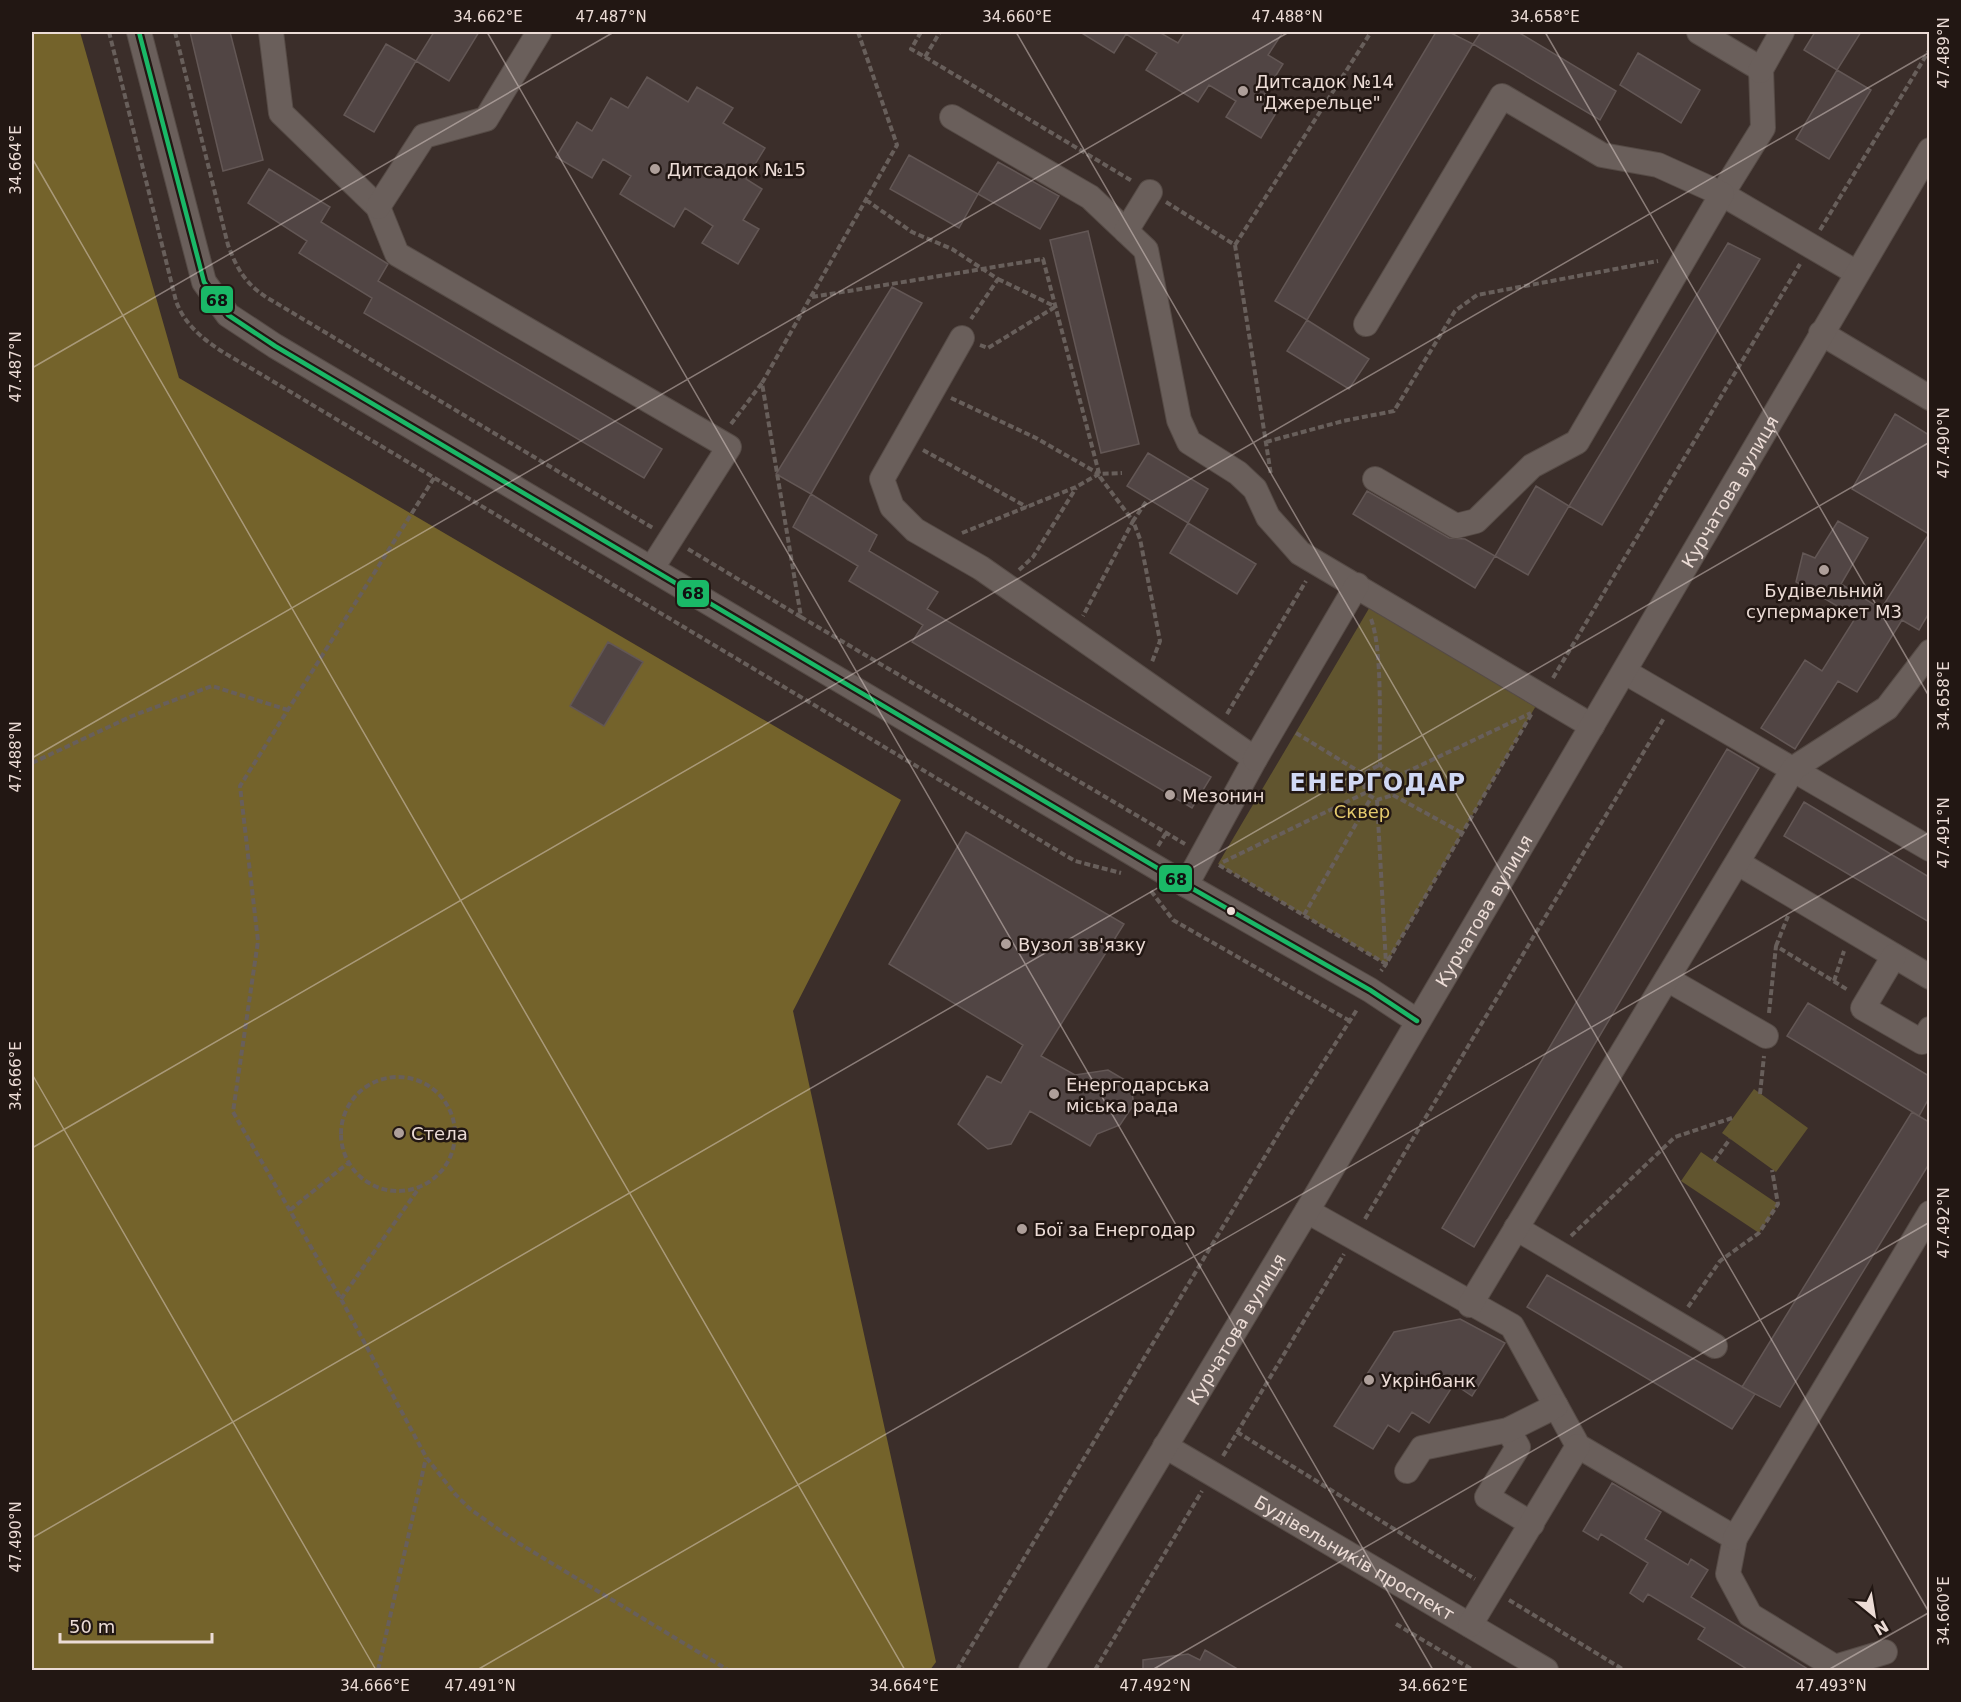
<svg xmlns="http://www.w3.org/2000/svg" width="1961" height="1702" font-family="'DejaVu Sans',sans-serif">
<style>
.green{fill:#61552f}
.forest{fill:#74632b}
.building{fill:#514544;stroke:#635755;stroke-width:1.5}
.lines{fill:none;stroke-linecap:round;stroke-linejoin:round}
.minor-casing{stroke:#564b46;stroke-width:26}
.path{stroke:#685f5b;stroke-width:4;stroke-dasharray:6 3;stroke-linecap:butt}
.minor{stroke:#6a5f5b;stroke-width:24}
.bus-1-casing{stroke:#221713;stroke-width:9}
.bus-1{stroke:#1ab867;stroke-width:4.5}
.ticks{fill:none;stroke:#ecdcd6;stroke-width:1.5;stroke-opacity:0.45}
.poi-dot{fill:#ae9f9a;stroke:#221713;stroke-width:2}
.bus-dot{fill:#ecdcd6;stroke:#221713;stroke-width:2}
.labels{text-anchor:middle;dominant-baseline:central;stroke-width:5;stroke-linejoin:round;paint-order:stroke}
.poi-label{font-size:18px;fill:#ecdcd6;stroke:#221713;text-anchor:start}
.street-label{font-size:18px;fill:#ecdcd6;stroke:#221713}
.park-label{font-size:18px;fill:#e4c96d;stroke:#221713}
.district-label{font-size:24px;font-weight:bold;letter-spacing:1.5px;fill:#d0d8f4;stroke:#221713}
.line-badge{stroke:#221713;stroke-width:2}
.pale-badge-label{font-size:16px;text-anchor:middle;font-weight:bold;fill:#111}
.neatline{fill:none;stroke:#ecdcd6;stroke-width:2}
.ticks-label{font-size:15px;text-anchor:middle;fill:#ecdcd6}
</style>
<rect width="100%" height="100%" fill="#3b2e2a"/>
<path class="green" d="M 1371,605 L 1537,704 L 1386,964 L 1218,864 Z
M 1754,1089 L 1808,1128 L 1776,1172 L 1722,1133 Z
M 1701,1152 L 1778,1204 L 1759,1233 L 1681,1181 Z"/>
<path class="forest" d="M 32,32 L 80,32 L 179,378 L 901,800 L 793,1011 L 936,1662 L 930,1670 L 32,1670 Z"/>
<path class="building" d="M 190,32 L 230,32 L 263,160 L 223,171 Z
M 434,32 L 479,32 L 449,81 L 416,61 Z
M 1080,32 L 1159,32 L 1178,43 L 1185,32 L 1283,32 L 1268,55 L 1283,64 L 1262,98 L 1279,108 L 1261,138 L 1226,117 L 1236,101 L 1209,85 L 1198,102 L 1146,70 L 1157,53 L 1126,34 L 1114,53 Z
M 1436,32 L 1449,32 L 1473,44 L 1307,320 L 1275,301 Z
M 1481,32 L 1518,32 L 1616,91 L 1600,120 L 1473,44 Z
M 1815,32 L 1861,32 L 1837,70 L 1804,50 Z
M 386,44 L 416,61 L 374,132 L 344,115 Z
M 1638,53 L 1700,90 L 1681,123 L 1620,85 Z
M 1837,70 L 1871,90 L 1829,159 L 1796,139 Z
M 647,77 L 688,102 L 697,87 L 733,108 L 723,123 L 765,148 L 746,179 L 762,189 L 743,220 L 759,229 L 738,264 L 702,243 L 713,226 L 685,208 L 674,227 L 620,194 L 631,176 L 603,159 L 592,178 L 556,157 L 577,122 L 592,131 L 611,98 L 628,108 Z
M 909,155 L 978,194 L 959,228 L 890,189 Z
M 998,162 L 1059,196 L 1040,229 L 978,194 Z
M 269,169 L 330,207 L 321,222 L 388,264 L 378,281 L 662,449 L 644,478 L 364,313 L 372,298 L 299,253 L 307,241 L 248,203 Z
M 1088,231 L 1139,444 L 1101,453 L 1050,240 Z
M 1728,243 L 1760,259 L 1602,525 L 1569,506 Z
M 892,287 L 922,303 L 811,494 L 776,474 Z
M 1307,320 L 1369,359 L 1349,389 L 1287,351 Z
M 1895,414 L 1929,435 L 1929,613 L 1919,630 L 1902,620 L 1857,692 L 1838,681 L 1795,749 L 1761,728 L 1805,660 L 1822,671 L 1856,617 L 1796,582 L 1803,553 L 1815,558 L 1838,521 L 1868,538 L 1841,584 L 1881,609 L 1929,534 L 1852,489 Z
M 1148,453 L 1208,489 L 1188,523 L 1127,486 Z
M 1536,486 L 1569,506 L 1528,575 L 1495,556 Z
M 1367,491 L 1449,538 L 1465,539 L 1495,556 L 1475,588 L 1353,514 Z
M 811,494 L 877,535 L 869,551 L 938,592 L 927,609 L 1211,777 L 1192,808 L 912,642 L 923,625 L 849,581 L 858,566 L 793,527 Z
M 1188,523 L 1256,564 L 1237,594 L 1170,553 Z
M 608,642 L 643,662 L 604,726 L 570,706 Z
M 1727,749 L 1759,768 L 1474,1247 L 1442,1228 Z
M 1804,802 L 1929,877 L 1929,922 L 1784,836 Z
M 966,832 L 1124,924 L 1041,1056 L 1075,1075 L 1108,1070 L 1130,1083 L 1134,1104 L 1120,1125 L 1097,1134 L 1090,1146 L 1030,1111 L 1011,1144 L 988,1149 L 958,1124 L 987,1076 L 1001,1083 L 1023,1045 L 889,964 Z
M 1808,1003 L 1929,1076 L 1929,1098 L 1919,1116 L 1787,1036 Z
M 1912,1112 L 1929,1122 L 1929,1164 L 1780,1407 L 1742,1387 Z
M 1547,1275 L 1755,1394 L 1732,1429 L 1527,1307 Z
M 1460,1319 L 1505,1343 L 1472,1396 L 1454,1384 L 1429,1423 L 1412,1412 L 1399,1432 L 1388,1425 L 1373,1449 L 1334,1426 L 1394,1332 Z
M 1612,1483 L 1661,1512 L 1645,1539 L 1688,1565 L 1691,1559 L 1708,1570 L 1691,1597 L 1811,1671 L 1750,1671 L 1698,1639 L 1705,1628 L 1648,1594 L 1643,1602 L 1630,1593 L 1648,1563 L 1601,1534 L 1598,1540 L 1583,1531 Z
M 1205,1650 L 1241,1671 L 1143,1671 L 1143,1660 L 1188,1654 L 1200,1660 Z"/>
<g class="lines">
<g class="minor-casing">
<g id="minor">
<path d="M 139,32 L 204,282 L 228,315 L 275,346 L 1186,885 L 1370,990 L 1417,1021"/>
<path d="M 271,32 L 281,113 L 378,207 L 397,254 L 729,447 L 652,568"/>
<path d="M 1699,32 L 1761,69 L 1763,128 L 1722,194 L 1857,273"/>
<path d="M 1760,71 L 1782,32"/>
<path d="M 952,117 L 1090,197 L 1146,250 L 1179,420 L 1189,442 L 1238,473 L 1255,489 L 1268,517 L 1300,553 L 1592,726"/>
<path d="M 378,207 L 424,136 L 486,119 L 539,32"/>
<path d="M 1126,231 L 1150,192"/>
<path d="M 1366,324 L 1502,96 L 1602,155 L 1658,165 L 1722,194 L 1577,442 L 1532,466 L 1476,521 L 1456,526 L 1375,479"/>
<path d="M 1821,333 L 1930,398"/>
<path d="M 962,338 L 882,479 L 892,507 L 915,530 L 981,568 L 1255,759 L 1186,885"/>
<path d="M 1625,672 L 1930,849"/>
<path d="M 1255,759 L 1357,585"/>
<path d="M 1738,863 L 1930,977"/>
<path d="M 1894,956 L 1863,1008 L 1922,1042 L 1930,1029"/>
<path d="M 1667,979 L 1766,1036"/>
<path d="M 1307,1211 L 1512,1326 L 1578,1446 L 1735,1538 L 1728,1574 L 1750,1615 L 1835,1667 L 1885,1652"/>
<path d="M 1516,1228 L 1715,1346"/>
<path d="M 1470,1305 L 1794,768 L 1887,708 L 1930,652"/>
<path d="M 1508,1430 L 1518,1447 L 1487,1497 L 1532,1524"/>
<path id="s1" d="M 1165,1446 L 1546,1670"/>
<path d="M 1407,1471 L 1422,1448 L 1508,1430 L 1556,1406"/>
<path d="M 1735,1538 L 1930,1213"/>
<path d="M 1470,1625 L 1578,1446"/>
<path id="s2" d="M 1031,1670 L 1307,1211 L 1930,150"/>
</g>
</g>
<path class="path" d="M 109,32 L 176,301 C 188,335 224,353 254,370 L 1075,861 L 1121,873
M 175,32 L 228,245 C 237,269 245,283 266,297 L 653,528
M 858,32 L 897,145 L 762,383 L 801,617 L 1185,844
M 921,32 L 911,49 L 925,57 L 940,32
M 925,57 L 1132,181
M 866,200 L 912,232 L 952,249 L 998,279 L 971,319
M 1166,202 L 1235,245 L 1271,475
M 1820,230 L 1930,49
M 1235,245 L 1371,32
M 998,279 L 1054,306
M 812,297 L 1043,259 L 1100,477 L 1133,521 L 1083,616
M 980,345 L 988,348 L 1055,307
M 951,398 L 1036,438 L 1099,474
M 731,424 L 762,383
M 1266,442 L 1343,421 L 1394,411 L 1455,311 L 1477,295 L 1658,261
M 923,450 L 1027,507
M 434,478 L 240,786 L 258,941 L 233,1112 L 341,1299 L 426,1457 L 455,1494 L 470,1509 L 515,1541 L 728,1670
M 1146,502 L 1133,521 L 1140,539 L 1160,641 L 1152,662
M 962,533 L 1076,487 L 1099,474 L 1122,473
M 688,549 L 801,617
M 1019,570 L 1033,557 L 1076,488
M 1371,619 C 1383,651 1379,728 1380,765 L 1398,776
M 1553,678 L 1800,264
M 1227,714 L 1306,581
M 1296,733 L 1363,774 L 1379,765
M 32,763 L 132,716 L 212,686 L 288,710
M 1363,774 L 1365,793
M 1393,795 L 1462,833
M 1377,800 L 1386,964 L 1381,971
M 1158,846 L 1166,833
M 1223,862 L 1365,793 L 1377,800 L 1393,795 L 1398,776 L 1531,713
M 1219,865 L 1386,964 L 1532,713
M 1151,891 L 1173,920 L 1350,1021
M 1304,915 L 1372,796
M 1776,946 L 1788,916
M 1834,981 L 1844,951
M 1769,1013 L 1776,946 L 1848,990
M341 1134a57 57 0 1 1 114 0a57 57 0 1 1-114 0Z
M 1760,1094 L 1764,1056
M 1714,1161 L 1730,1139
M 290,1210 L 348,1163
M 1365,1219 L 1664,718
M 1571,1236 L 1675,1137 L 1732,1118
M 341,1299 L 419,1188
M 1688,1307 L 1720,1261 L 1759,1233 L 1778,1204 L 1772,1170
M 1237,1432 L 1475,1579
M 1223,1456 L 1344,1254
M 1509,1600 L 1624,1670
M 1396,1624 L 1473,1670
M 378,1670 L 426,1458
M 957,1670 L 1288,1118 L 1358,1008
M 1095,1670 L 1202,1491"/>
<use href="#minor" class="minor"/>
<g class="bus-1-casing">
<path id="bus-1" d="M 139,32 L 204,282 L 228,315 L 275,346 L 1186,885 L 1370,990 L 1417,1021"/>
</g>
<use href="#bus-1" class="bus-1"/>
</g>
<path class="ticks" d="M 487,32 L 1433,1670M 1016,32 L 1930,1614M 1545,32 L 1930,698M 32,158 L 905,1670M 32,368 L 614,32M 32,758 L 1289,32M 32,1074 L 376,1670M 32,1148 L 1930,52M 32,1538 L 1930,442M 477,1670 L 1930,832M 1152,1670 L 1930,1222M 1828,1670 L 1930,1612"/>
<g class="poi-dot">
<circle cx="1243" cy="91" r="6"/>
<circle cx="655" cy="169" r="6"/>
<circle cx="1824" cy="570" r="6"/>
<circle cx="1170" cy="795" r="6"/>
<circle cx="1006" cy="944" r="6"/>
<circle cx="1054" cy="1094" r="6"/>
<circle cx="399" cy="1133" r="6"/>
<circle cx="1022" cy="1229" r="6"/>
<circle cx="1369" cy="1380" r="6"/>
</g>
<circle class="bus-dot" cx="1231" cy="911" r="5"/>
<g class="labels">
<g class="poi-label">
<text x="1255" y="81">Дитсадок №14<tspan x="1255" dy="21">"Джерельце"</tspan></text>
<text x="667" y="169">Дитсадок №15</text>
<text x="1824" y="590" text-anchor="middle">Будівельний<tspan x="1824" dy="21">супермаркет М3</tspan></text>
<text x="1182" y="795">Мезонин</text>
<text x="1018" y="944">Вузол зв'язку</text>
<text x="1066" y="1084">Енергодарська<tspan x="1066" dy="21">міська рада</tspan></text>
<text x="411" y="1133">Стела</text>
<text x="1034" y="1229">Бої за Енергодар</text>
<text x="1381" y="1380">Укрінбанк</text>
</g>
<g class="street-label">
<text stroke="none"><textPath href="#s2" startOffset="1370">Курчатова вулиця</textPath></text>
<text stroke="none"><textPath href="#s2" startOffset="884">Курчатова вулиця</textPath></text>
<text stroke="none"><textPath href="#s2" startOffset="398">Курчатова вулиця</textPath></text>
<text stroke="none"><textPath href="#s1" startOffset="220">Будівельників проспект</textPath></text>
</g>
<g class="park-label">
<text x="1362" y="811">Сквер</text>
</g>
<g class="district-label">
<text x="1378" y="783">ЕНЕРГОДАР</text>
</g>
</g>
<g class="line-badge">
<rect x="200" y="285" width="34" height="29" rx="6" fill="#1ab867"/>
<rect x="676" y="579" width="34" height="29" rx="6" fill="#1ab867"/>
<rect x="1158" y="864" width="35" height="29" rx="6" fill="#1ab867"/>
</g>
<g class="pale-badge-label">
<text x="217" y="306">68</text>
<text x="693" y="599">68</text>
<text x="1176" y="885">68</text>
</g>
<rect width="1961" height="1702" fill="none" stroke="#221713" stroke-width="66"/>
<g transform="translate(1874 1615) rotate(150)" stroke="#221713" stroke-width="4.5" paint-order="stroke">
<path d="M0-4.5L10 22L0 15L-10 22Z" fill="#ecdcd6"/>
<text y="-9" font-size="16" font-weight="bold" text-anchor="middle" fill="#ecdcd6">N</text>
</g>
<path d="M60 1633v9h152v-9" fill="none" stroke="#ecdcd6" stroke-width="3"/>
<text x="69" y="1633" font-size="18" fill="#ecdcd6" stroke="#221713" stroke-width="4.5" paint-order="stroke">50 m</text>
<rect x="33" y="33" width="1895" height="1636" class="neatline"/>
<g class="ticks-label">
<text x="488" y="22">34.662°E</text>
<text x="611" y="22">47.487°N</text>
<text x="1017" y="22">34.660°E</text>
<text x="1287" y="22">47.488°N</text>
<text x="1545" y="22">34.658°E</text>
<text transform="translate(1944 53) rotate(-90)" y="5">47.489°N</text>
<text transform="translate(16 160) rotate(-90)" y="5">34.664°E</text>
<text transform="translate(16 367) rotate(-90)" y="5">47.487°N</text>
<text transform="translate(1944 443) rotate(-90)" y="5">47.490°N</text>
<text transform="translate(1944 696) rotate(-90)" y="5">34.658°E</text>
<text transform="translate(16 757) rotate(-90)" y="5">47.488°N</text>
<text transform="translate(1944 833) rotate(-90)" y="5">47.491°N</text>
<text transform="translate(16 1076) rotate(-90)" y="5">34.666°E</text>
<text transform="translate(1944 1223) rotate(-90)" y="5">47.492°N</text>
<text transform="translate(16 1537) rotate(-90)" y="5">47.490°N</text>
<text transform="translate(1944 1611) rotate(-90)" y="5">34.660°E</text>
<text x="375" y="1691">34.666°E</text>
<text x="480" y="1691">47.491°N</text>
<text x="904" y="1691">34.664°E</text>
<text x="1155" y="1691">47.492°N</text>
<text x="1433" y="1691">34.662°E</text>
<text x="1831" y="1691">47.493°N</text>
</g>
</svg>
